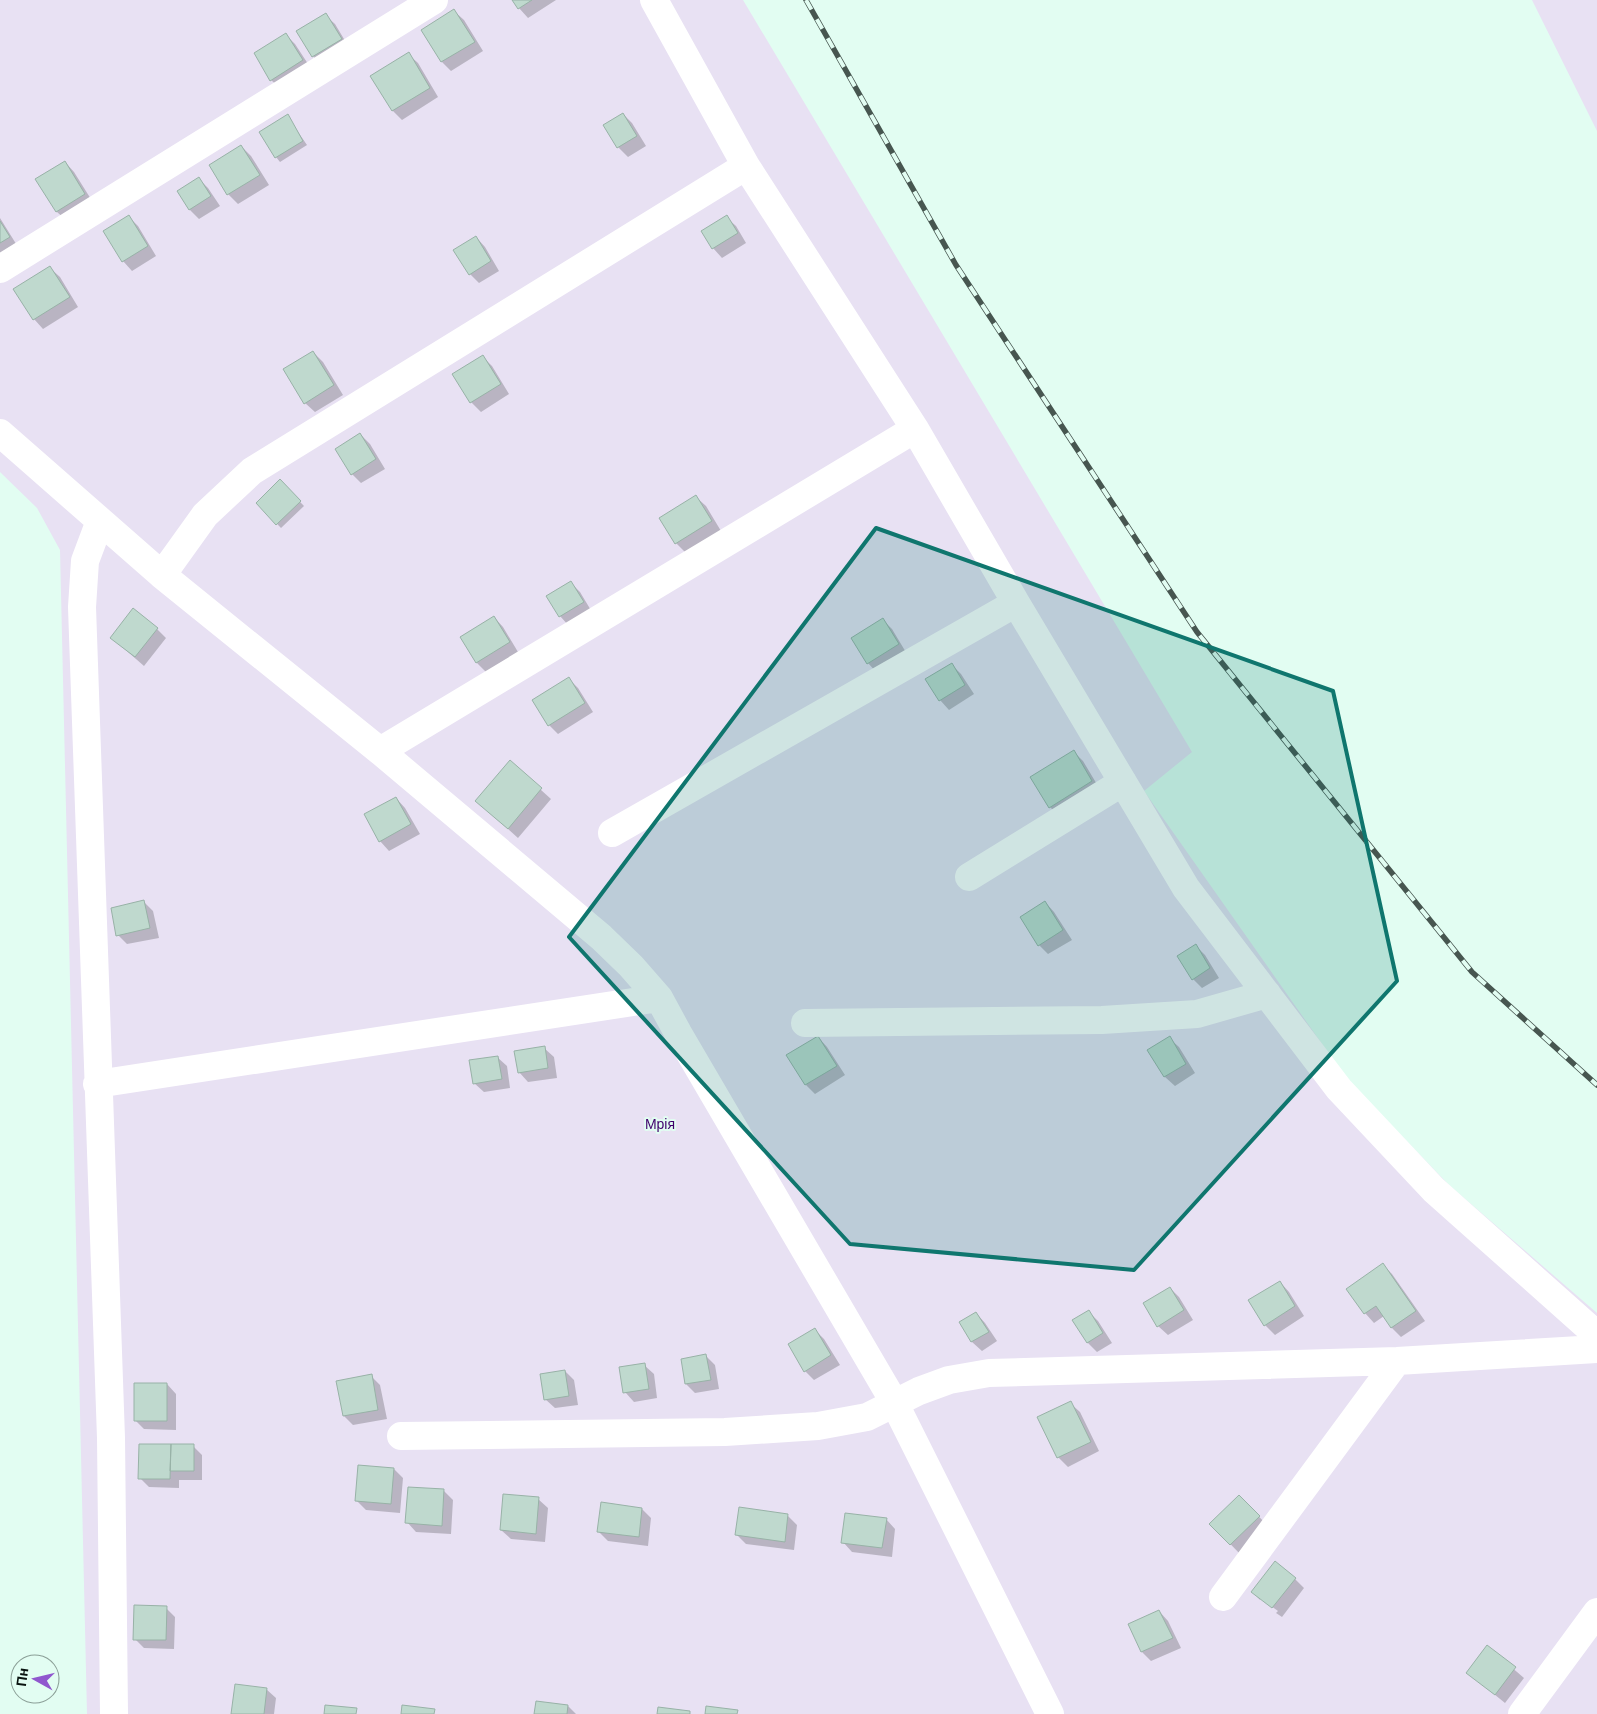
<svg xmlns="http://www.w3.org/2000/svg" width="1597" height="1714" font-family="'Work Sans',sans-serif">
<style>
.green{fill:#e8e1f3}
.shadow{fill:#0003}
.building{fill:#bfd9ce;stroke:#98b2a7}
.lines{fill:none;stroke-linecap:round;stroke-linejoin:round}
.minor{stroke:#fff;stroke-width:28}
.rail-casing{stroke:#475650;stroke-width:5.5}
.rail{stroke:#e2fdf2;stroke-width:4;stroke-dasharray:11;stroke-linecap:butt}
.marked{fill:#0f766e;fill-opacity:0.2;stroke:#0f766e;stroke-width:4;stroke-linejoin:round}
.labels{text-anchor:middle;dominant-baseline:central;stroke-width:4;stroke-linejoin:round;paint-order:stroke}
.park-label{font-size:14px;fill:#3f006c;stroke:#e2fdf2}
</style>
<rect width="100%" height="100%" fill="#e2fdf2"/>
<path class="green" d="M 0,0 L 743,0 L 1192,752 L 1144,791 L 1346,1078 L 1449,1185 L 1597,1313 L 1597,1714 L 87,1714 L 60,550 L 37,508 L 0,472 Z
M 1532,0 L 1597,0 L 1597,131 Z"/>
<path class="shadow" d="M 514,0 L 556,0 L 528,18 L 519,8 Z
M 454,11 L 464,20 L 483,51 L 451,71 L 442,62 L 423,30 Z
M 325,15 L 335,24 L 350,49 L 322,66 L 313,56 Z
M 286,35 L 295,44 L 312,70 L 281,89 L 271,80 Z
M 408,54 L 418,63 L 438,97 L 402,120 L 393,111 L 372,77 Z
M 623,114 L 632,123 L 646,146 L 628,157 L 618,147 L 605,125 Z
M 287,116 L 307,145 L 280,162 L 276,157 Z
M 241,146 L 251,156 L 269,185 L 238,204 L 228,194 L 210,166 Z
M 65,162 L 74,172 L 94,204 L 67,221 L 57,212 L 37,179 Z
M 199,179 L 208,188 L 220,206 L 199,219 L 190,210 L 179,191 Z
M 129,217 L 138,226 L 156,256 L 132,271 L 123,261 L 105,232 Z
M 726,217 L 736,226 L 746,243 L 722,258 L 713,248 Z
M 0,218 L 18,247 L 0,258 Z
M 476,237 L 485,247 L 499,271 L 479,283 L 470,274 Z
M 50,268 L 60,277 L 78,307 L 43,329 L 34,319 Z
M 313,352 L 323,362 L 343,395 L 315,412 L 305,403 Z
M 483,357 L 492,366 L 509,394 L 481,412 L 471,402 L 454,375 Z
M 360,434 L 370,444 L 385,469 L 361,483 L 352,474 Z
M 280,481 L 304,506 L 281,528 L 257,503 Z
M 696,497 L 706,506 L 721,531 L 685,552 L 676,543 Z
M 570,582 L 580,592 L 592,612 L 569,626 L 560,616 Z
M 494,617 L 503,627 L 518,652 L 486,672 L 477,663 L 461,637 Z
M 883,620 L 892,629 L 907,654 L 877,673 L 868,663 Z
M 157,629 L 166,638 L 144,666 L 112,638 Z
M 952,665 L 961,674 L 974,694 L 949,710 L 940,700 Z
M 569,679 L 578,688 L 593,712 L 558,734 L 549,725 Z
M 1073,751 L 1083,761 L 1101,791 L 1059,816 L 1050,807 Z
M 510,762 L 551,799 L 518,838 L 477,801 Z
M 396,798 L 405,808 L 420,834 L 389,851 L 380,841 Z
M 144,902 L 153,911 L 159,938 L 127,944 L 118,935 Z
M 1045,902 L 1054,912 L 1072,940 L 1048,954 L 1039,945 Z
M 1196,946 L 1205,955 L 1219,978 L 1202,988 L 1193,979 Z
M 818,1037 L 827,1047 L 845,1075 L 815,1094 L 806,1085 Z
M 1169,1038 L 1179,1047 L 1195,1073 L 1175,1086 L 1165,1077 L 1149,1051 Z
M 544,1048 L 554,1057 L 557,1078 L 528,1082 L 519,1072 Z
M 497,1057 L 507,1066 L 510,1088 L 484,1092 L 474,1083 Z
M 1383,1265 L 1392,1274 L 1425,1321 L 1401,1337 L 1392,1328 L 1384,1316 L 1374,1323 L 1365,1313 Z
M 1280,1282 L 1289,1292 L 1304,1316 L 1275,1335 L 1265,1325 L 1250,1300 Z
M 1170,1288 L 1179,1297 L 1193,1320 L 1168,1335 L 1158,1326 Z
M 1089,1312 L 1098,1321 L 1112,1343 L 1097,1352 L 1088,1343 L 1074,1320 Z
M 976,1313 L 985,1323 L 997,1341 L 982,1351 L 972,1342 L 960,1323 Z
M 815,1330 L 824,1339 L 840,1365 L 814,1380 L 805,1371 Z
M 706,1356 L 715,1365 L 719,1389 L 695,1393 L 686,1384 Z
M 644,1365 L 654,1374 L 657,1398 L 634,1402 L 625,1392 Z
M 565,1371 L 574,1380 L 578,1405 L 555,1408 L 545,1399 Z
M 371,1376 L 380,1385 L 387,1419 L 353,1425 L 344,1416 Z
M 167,1384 L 176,1394 L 176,1430 L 144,1429 L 135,1420 Z
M 1070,1403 L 1080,1412 L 1099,1451 L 1068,1467 L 1058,1457 Z
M 193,1446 L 202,1455 L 202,1480 L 179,1480 L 179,1488 L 149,1487 L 140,1478 Z
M 394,1469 L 403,1478 L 400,1513 L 366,1510 L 357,1501 Z
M 410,1488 L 444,1491 L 453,1500 L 451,1534 L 416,1532 L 407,1522 Z
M 1239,1496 L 1268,1526 L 1240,1554 L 1211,1524 Z
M 538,1499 L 548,1508 L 545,1542 L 511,1539 L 501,1530 Z
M 642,1509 L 651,1518 L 648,1546 L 608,1541 L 599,1532 Z
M 788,1516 L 797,1525 L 794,1550 L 746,1544 L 736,1534 Z
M 886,1519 L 895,1529 L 892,1557 L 852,1552 L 843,1542 Z
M 1295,1579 L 1304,1588 L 1282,1617 L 1276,1613 L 1278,1611 L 1260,1598 L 1260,1600 L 1252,1591 Z
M 166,1608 L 175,1617 L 174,1649 L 144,1648 L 135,1639 Z
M 1159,1611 L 1168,1621 L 1181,1648 L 1151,1661 L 1142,1652 Z
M 1488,1647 L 1524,1678 L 1505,1703 L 1468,1673 Z
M 266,1689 L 276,1698 L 274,1714 L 233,1714 Z
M 568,1706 L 576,1714 L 536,1714 Z"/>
<path class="building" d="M 512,0 L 532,0 L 518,9 Z
M 454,9 L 475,42 L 441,62 L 421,30 Z
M 326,13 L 342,39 L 312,57 L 296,31 Z
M 286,33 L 303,60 L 270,81 L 254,53 Z
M 409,52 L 430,88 L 392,111 L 370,76 Z
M 623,113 L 637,136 L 617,148 L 603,125 Z
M 288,114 L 303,141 L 275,158 L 259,132 Z
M 241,145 L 260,175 L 227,195 L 209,165 Z
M 65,161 L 85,194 L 56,212 L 35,179 Z
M 199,177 L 211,196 L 189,210 L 177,191 Z
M 129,215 L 148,246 L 122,262 L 103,231 Z
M 727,215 L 738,233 L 712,249 L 701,231 Z
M 0,221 L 10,237 L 0,243 Z
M 476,236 L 491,261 L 469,275 L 453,250 Z
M 50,266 L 70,297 L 33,320 L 13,289 Z
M 313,351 L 334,385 L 304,404 L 283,369 Z
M 483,355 L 501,384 L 470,403 L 452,374 Z
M 360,433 L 376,459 L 351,475 L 335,449 Z
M 280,479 L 301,501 L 276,525 L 256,503 Z
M 696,495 L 712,521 L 675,544 L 659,518 Z
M 571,581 L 584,602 L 559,617 L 546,596 Z
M 133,608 L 158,628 L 135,657 L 110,638 Z
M 494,616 L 510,642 L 476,663 L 460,637 Z
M 883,618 L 899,644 L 867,664 L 851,638 Z
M 952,663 L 965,685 L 939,701 L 925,679 Z
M 569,677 L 585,703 L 548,726 L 532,700 Z
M 1074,750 L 1092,781 L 1049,808 L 1030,777 Z
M 510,760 L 542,788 L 508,829 L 475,801 Z
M 396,797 L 411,824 L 379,842 L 364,814 Z
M 144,900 L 150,928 L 116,936 L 111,908 Z
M 1045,901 L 1063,930 L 1038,946 L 1020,917 Z
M 1196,944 L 1210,968 L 1192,980 L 1177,956 Z
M 818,1036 L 837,1066 L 805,1085 L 786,1055 Z
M 1170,1036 L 1186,1064 L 1164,1077 L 1147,1050 Z
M 545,1046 L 548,1068 L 518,1073 L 514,1051 Z
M 498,1056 L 502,1079 L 473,1084 L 469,1060 Z
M 1383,1263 L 1416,1311 L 1391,1328 L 1376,1306 L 1364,1314 L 1346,1289 Z
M 1280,1281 L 1295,1306 L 1264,1326 L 1248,1300 Z
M 1170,1287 L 1184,1310 L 1157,1327 L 1143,1303 Z
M 1089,1310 L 1103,1333 L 1087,1343 L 1072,1320 Z
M 976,1312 L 989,1332 L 971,1342 L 959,1322 Z
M 815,1328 L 831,1355 L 804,1372 L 788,1344 Z
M 706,1354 L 711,1380 L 685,1384 L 681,1359 Z
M 645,1363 L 649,1389 L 623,1393 L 619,1367 Z
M 565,1370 L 569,1396 L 544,1400 L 540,1374 Z
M 372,1374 L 378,1410 L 343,1416 L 336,1381 Z
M 134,1383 L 167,1383 L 167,1421 L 134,1421 Z
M 1071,1401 L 1091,1442 L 1057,1458 L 1037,1417 Z
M 139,1444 L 171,1444 L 170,1479 L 138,1479 Z
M 171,1444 L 194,1444 L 194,1471 L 170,1471 Z
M 358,1465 L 394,1468 L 391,1504 L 355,1501 Z
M 408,1487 L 444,1489 L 442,1526 L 405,1523 Z
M 503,1494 L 539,1497 L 536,1534 L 500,1530 Z
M 1239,1495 L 1260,1516 L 1230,1545 L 1209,1524 Z
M 601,1502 L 642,1508 L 639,1537 L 597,1532 Z
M 739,1507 L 788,1514 L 785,1542 L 735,1535 Z
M 845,1513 L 887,1518 L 882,1548 L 841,1543 Z
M 1275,1561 L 1296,1578 L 1272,1608 L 1251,1592 Z
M 134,1605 L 167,1606 L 166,1640 L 133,1640 Z
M 1159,1610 L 1173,1638 L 1141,1652 L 1128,1624 Z
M 1487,1645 L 1516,1667 L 1495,1695 L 1466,1673 Z
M 235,1684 L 267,1688 L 264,1714 L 231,1714 Z
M 536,1701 L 568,1705 L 567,1714 L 534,1714 Z
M 325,1705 L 357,1708 L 356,1714 L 324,1714 Z
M 402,1705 L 435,1709 L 434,1714 L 401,1714 Z
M 706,1706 L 738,1710 L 737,1714 L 705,1714 Z
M 658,1707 L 690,1711 L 690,1714 L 657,1714 Z"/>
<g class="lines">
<path class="minor" d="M 654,0 L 746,166 L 915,429 L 1016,603 L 1186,888 L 1339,1089 L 1434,1190 L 1597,1335
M 0,269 L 434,0
M 0,433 L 162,575 L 380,751 L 601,937 L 631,966 L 659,998 L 678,1033 L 894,1402 L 1050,1714
M 100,521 L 85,561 L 82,607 L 111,1438 L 114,1714
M 162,575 L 205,515 L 252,471 L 746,166
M 380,751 L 915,429
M 612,833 L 1016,603
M 969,877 L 1123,782
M 805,1023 L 1102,1020 L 1197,1014 L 1267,994
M 97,1084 L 659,998
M 401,1436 L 725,1432 L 818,1426 L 867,1417 L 919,1391 L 949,1380 L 989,1373 L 1397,1361 L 1597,1349
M 1223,1597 L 1397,1361
M 1522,1714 L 1597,1612"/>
<g class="rail-casing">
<path id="rail" d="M 806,0 L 956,265 L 1197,632 L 1472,972 L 1597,1085"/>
</g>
<use href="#rail" class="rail"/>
</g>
<path class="marked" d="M 876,528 L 1333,691 L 1397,981 L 1134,1270 L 850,1244 L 569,937 Z"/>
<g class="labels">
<g class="park-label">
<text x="660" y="1124">Мрія</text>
</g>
</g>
<g transform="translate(35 1679) rotate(278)"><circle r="24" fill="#e2fdf2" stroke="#8b9f97"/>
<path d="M0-4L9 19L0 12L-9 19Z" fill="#9057ce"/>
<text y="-8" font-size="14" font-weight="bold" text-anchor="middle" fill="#09130f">Пн</text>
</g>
</svg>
